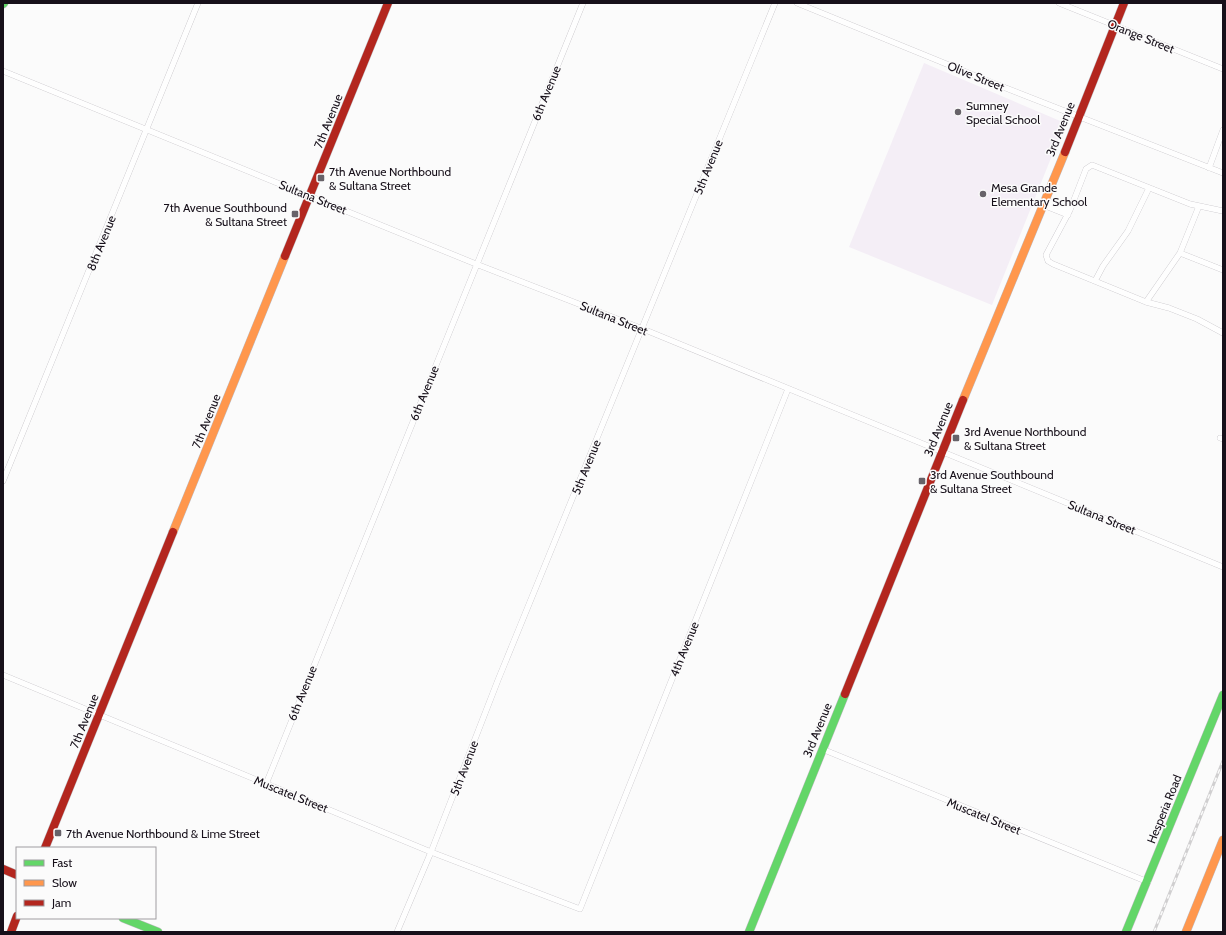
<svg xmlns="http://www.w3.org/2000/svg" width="1226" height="935" font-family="Cabin,sans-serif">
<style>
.built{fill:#f4eef6}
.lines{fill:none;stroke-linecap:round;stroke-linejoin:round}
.street-casing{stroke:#bfbcc1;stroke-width:6}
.fast-casing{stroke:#bfbcc1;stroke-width:9}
.slow-casing{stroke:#bfbcc1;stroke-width:9}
.jam-casing{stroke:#bfbcc1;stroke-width:9}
.street{stroke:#fefefe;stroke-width:5.5}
.fast{stroke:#63d668;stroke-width:8}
.slow{stroke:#ff974d;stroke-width:8}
.jam{stroke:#b3261e;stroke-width:8}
.rail-casing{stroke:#d0cfd0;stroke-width:3}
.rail{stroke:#fbfbfb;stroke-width:1.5;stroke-dasharray:4.5;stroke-linecap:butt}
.poi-dot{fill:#676269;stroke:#fbfbfb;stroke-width:1.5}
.labels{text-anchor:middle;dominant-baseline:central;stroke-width:3;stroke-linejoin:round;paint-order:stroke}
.street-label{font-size:12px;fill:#17101a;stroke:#fbfbfb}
.poi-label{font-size:12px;fill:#17101a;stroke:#fbfbfb;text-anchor:start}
</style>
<rect width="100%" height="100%" fill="#fbfbfb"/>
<path class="built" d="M 924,63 L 1065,123 L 992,305 L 849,247 Z"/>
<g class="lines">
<g class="street-casing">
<path id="street" d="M 797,3 L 993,83 L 1223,173
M 1059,3 L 1223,69
M 3,71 L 476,264 L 643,329 L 1223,567
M 1209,168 L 1223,130
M 1044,202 L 1048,207 L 1068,215
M 1044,202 L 1050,202 L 1070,210
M 1223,211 L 1190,204 L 1092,165 L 1086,169 L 1070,210 L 1046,255 L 1048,261 L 1053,264 L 1146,302 L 1169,308 L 1197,319 L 1223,333
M 1180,253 L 1223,270
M 1095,281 L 1103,266 L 1128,231 L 1149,188
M 1146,302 L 1180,253 L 1199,206
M 1220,438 L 1223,439
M 3,481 L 198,3
M 3,675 L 431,852 L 580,909 L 788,389
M 822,749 L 1148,882
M 266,784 L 583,3
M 397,932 L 431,852 L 498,680 L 775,3"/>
</g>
<g class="fast-casing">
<path id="fast" d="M 3,4 L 4,3
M 123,918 L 158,932
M 749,932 L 845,694
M 1126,932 L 1223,695"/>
</g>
<g class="slow-casing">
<path id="slow" d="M 963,400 L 1065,152
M 173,532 L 285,256
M 1186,932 L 1223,840"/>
</g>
<g class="jam-casing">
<path id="jam" d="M 1065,152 L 1124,3
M 285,256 L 388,3
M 845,694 L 963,400
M 45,848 L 173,532
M 3,869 L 17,875
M 11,932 L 17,916"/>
</g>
<use href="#street" class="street"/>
<use href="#fast" class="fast"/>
<use href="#slow" class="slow"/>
<use href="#jam" class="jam"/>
<g class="rail-casing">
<path id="rail" d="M 1154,932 L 1223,761"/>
</g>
<use href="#rail" class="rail"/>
</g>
<g class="poi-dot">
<circle cx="958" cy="112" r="4"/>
<rect x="317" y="174" width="8" height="8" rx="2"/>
<circle cx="983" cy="194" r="4"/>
<rect x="291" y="210" width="8" height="8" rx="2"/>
<rect x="952" y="434" width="8" height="8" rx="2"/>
<rect x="918" y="477" width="8" height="8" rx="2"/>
<rect x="54" y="829" width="8" height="8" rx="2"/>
</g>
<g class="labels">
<g class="street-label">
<text transform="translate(1141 36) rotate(22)">Orange Street</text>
<text transform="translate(976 76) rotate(22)">Olive Street</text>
<text transform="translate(546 93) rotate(-68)">6th Avenue</text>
<text transform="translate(328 121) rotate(-68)">7th Avenue</text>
<text transform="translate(1060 129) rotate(-68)">3rd Avenue</text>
<text transform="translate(708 167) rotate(-68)">5th Avenue</text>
<text transform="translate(313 197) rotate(22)">Sultana Street</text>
<text transform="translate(101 243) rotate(-68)">8th Avenue</text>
<text transform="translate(614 318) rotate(22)">Sultana Street</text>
<text transform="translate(424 393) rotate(-68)">6th Avenue</text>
<text transform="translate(206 421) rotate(-68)">7th Avenue</text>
<text transform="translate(938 429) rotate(-68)">3rd Avenue</text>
<text transform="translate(586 467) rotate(-68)">5th Avenue</text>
<text transform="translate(1102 517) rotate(22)">Sultana Street</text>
<text transform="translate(684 649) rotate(-68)">4th Avenue</text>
<text transform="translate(302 693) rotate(-68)">6th Avenue</text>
<text transform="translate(84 721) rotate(-68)">7th Avenue</text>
<text transform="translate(817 730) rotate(-68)">3rd Avenue</text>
<text transform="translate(464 768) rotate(-69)">5th Avenue</text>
<text transform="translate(291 794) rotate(22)">Muscatel Street</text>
<text transform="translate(1164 809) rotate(-68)">Hesperia Road</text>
<text transform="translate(984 816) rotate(22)">Muscatel Street</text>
</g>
<g class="poi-label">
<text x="966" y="105">Sumney<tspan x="966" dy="14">Special School</tspan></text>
<text x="329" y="171">7th Avenue Northbound<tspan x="329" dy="14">&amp; Sultana Street</tspan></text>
<text x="991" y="187">Mesa Grande<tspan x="991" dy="14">Elementary School</tspan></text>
<text x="287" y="207" text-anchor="end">7th Avenue Southbound<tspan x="287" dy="14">&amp; Sultana Street</tspan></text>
<text x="964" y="431">3rd Avenue Northbound<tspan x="964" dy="14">&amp; Sultana Street</tspan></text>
<text x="930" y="474">3rd Avenue Southbound<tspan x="930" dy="14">&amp; Sultana Street</tspan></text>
<text x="66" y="833">7th Avenue Northbound &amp; Lime Street</text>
</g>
</g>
<rect width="1226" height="935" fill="none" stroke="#17101a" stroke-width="8"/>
<rect x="16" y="847" width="140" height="72" fill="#fbfbfb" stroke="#a09da1"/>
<rect x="24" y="860" width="20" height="6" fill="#63d668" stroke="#a09da1"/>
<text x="52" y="867" font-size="12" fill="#17101a">Fast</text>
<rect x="24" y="880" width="20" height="6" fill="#ff974d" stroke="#a09da1"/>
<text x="52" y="887" font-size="12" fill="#17101a">Slow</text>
<rect x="24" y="900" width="20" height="6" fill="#b3261e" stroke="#a09da1"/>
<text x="52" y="907" font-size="12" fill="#17101a">Jam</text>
</svg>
